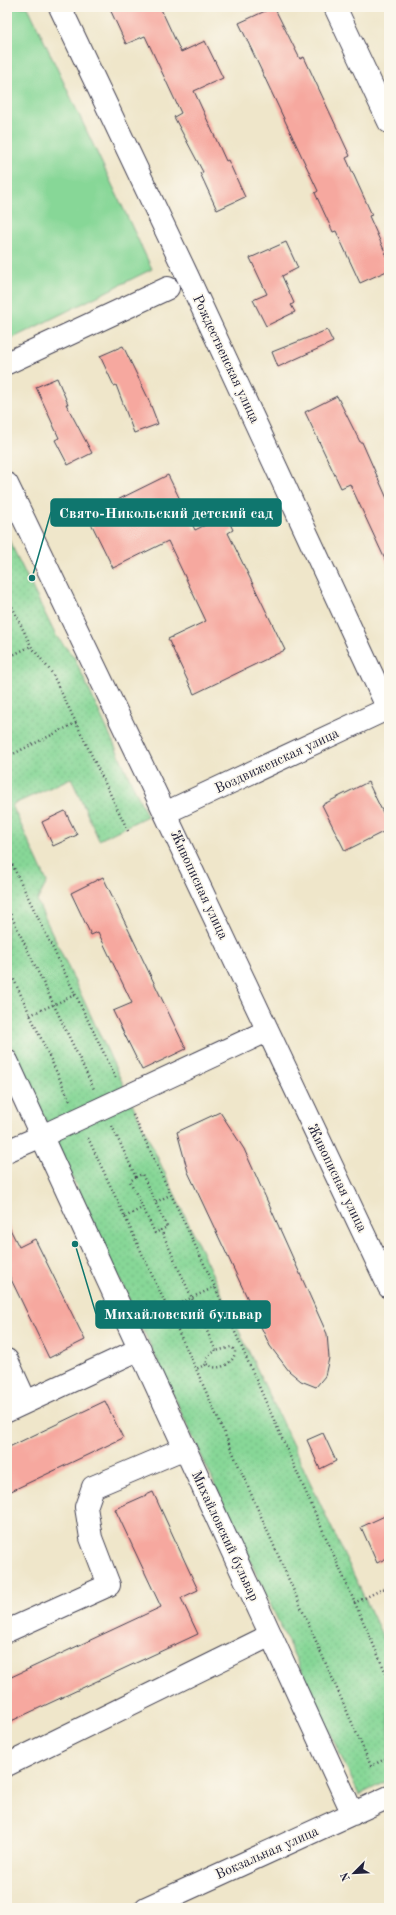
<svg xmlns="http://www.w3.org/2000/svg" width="396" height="1915" font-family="'Old Standard TT',serif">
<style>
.park{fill:url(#park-dots);stroke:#547c69}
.garden{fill:#87d797;stroke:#547c69}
.building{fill:#f6a89f}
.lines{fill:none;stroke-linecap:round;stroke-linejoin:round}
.street-casing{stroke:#413f50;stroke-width:24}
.path{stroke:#413f50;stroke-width:2.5;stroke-dasharray:1 3;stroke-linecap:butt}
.street{stroke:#fff;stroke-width:22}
.labels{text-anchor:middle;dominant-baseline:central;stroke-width:3.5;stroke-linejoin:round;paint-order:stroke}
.street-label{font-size:14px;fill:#22223b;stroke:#fbf7ec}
.leader{fill:none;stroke:#0f766e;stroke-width:1.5}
.callout-dot{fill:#0f766e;stroke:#fbf7ec;stroke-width:1.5}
.callout{fill:#0f766e;stroke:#0f766e;stroke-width:1.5}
.callout-label{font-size:15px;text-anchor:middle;font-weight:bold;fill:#fff}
</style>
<defs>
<pattern id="park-dots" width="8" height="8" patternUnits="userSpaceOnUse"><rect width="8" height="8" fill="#87d797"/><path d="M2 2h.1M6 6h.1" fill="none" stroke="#74b883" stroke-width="1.8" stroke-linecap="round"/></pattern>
</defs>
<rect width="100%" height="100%" fill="#fbf7ec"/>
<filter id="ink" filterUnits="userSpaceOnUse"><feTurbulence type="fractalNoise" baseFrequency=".025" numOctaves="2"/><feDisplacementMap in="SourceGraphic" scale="8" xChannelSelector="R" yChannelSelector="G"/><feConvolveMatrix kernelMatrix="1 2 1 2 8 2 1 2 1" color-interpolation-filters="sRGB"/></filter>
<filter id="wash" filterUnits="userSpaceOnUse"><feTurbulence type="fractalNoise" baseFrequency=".012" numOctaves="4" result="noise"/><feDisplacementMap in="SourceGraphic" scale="16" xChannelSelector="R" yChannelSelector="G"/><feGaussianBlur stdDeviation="0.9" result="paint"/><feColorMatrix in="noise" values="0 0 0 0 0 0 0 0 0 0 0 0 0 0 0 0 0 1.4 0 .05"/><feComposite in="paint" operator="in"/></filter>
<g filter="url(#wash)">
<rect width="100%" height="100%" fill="#efe6ca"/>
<path class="park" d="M 7,536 L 56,636 L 74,657 L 147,816 L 99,840 L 71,778 L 12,805 L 47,882 L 37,901 L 389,1650 L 389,1780 L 359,1795 L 7,1037 Z"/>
<path class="garden" d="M 7,7 L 28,7 L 152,269 L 7,341 Z"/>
<g id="blocks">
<path class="building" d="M 109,7 L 160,7 L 181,52 L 205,41 L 223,78 L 194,91 L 226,161 L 228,160 L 245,197 L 217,210 L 200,173 L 203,172 L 174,117 L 181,113 L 145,36 L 126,44 Z
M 274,7 L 300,59 L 304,57 L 350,156 L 346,158 L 372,215 L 369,216 L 389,261 L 389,270 L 360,283 L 336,231 L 333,232 L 315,193 L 318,191 L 239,23 Z
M 286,242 L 298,268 L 282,276 L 294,303 L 291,305 L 295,312 L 266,326 L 253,300 L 267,294 L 250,258 Z
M 327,330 L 333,342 L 278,367 L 272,352 Z
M 123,346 L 148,398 L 158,424 L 134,433 L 116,385 L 114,386 L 100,356 Z
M 57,378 L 68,404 L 66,404 L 92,453 L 68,465 L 55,440 L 59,438 L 36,387 Z
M 337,396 L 360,442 L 362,442 L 389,503 L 389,568 L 350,484 L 341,488 L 305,412 Z
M 168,475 L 195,530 L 226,515 L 233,530 L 228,533 L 285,650 L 194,694 L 168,639 L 206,621 L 168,541 L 113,568 L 87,515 Z
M 368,782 L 389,825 L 389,829 L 345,851 L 322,805 Z
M 65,811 L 77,835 L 53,846 L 42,822 Z
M 103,877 L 186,1049 L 142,1070 L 113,1011 L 132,1003 L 98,932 L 91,935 L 71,893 Z
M 220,1112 L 244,1149 L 327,1334 L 329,1358 L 325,1376 L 316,1387 L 301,1381 L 289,1371 L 270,1346 L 188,1172 L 177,1132 Z
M 7,1223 L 19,1247 L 35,1239 L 85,1340 L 49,1358 L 7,1271 Z
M 105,1401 L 123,1438 L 7,1493 L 7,1448 Z
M 323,1433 L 336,1461 L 320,1469 L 307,1440 Z
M 153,1492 L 198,1590 L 181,1598 L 198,1634 L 7,1723 L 7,1679 L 161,1607 L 115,1509 Z
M 389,1514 L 389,1557 L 377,1563 L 361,1527 Z"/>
</g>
</g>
<g filter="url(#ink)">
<use href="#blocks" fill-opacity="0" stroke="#413f50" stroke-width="1"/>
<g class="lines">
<g class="street-casing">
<path id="street" d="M 60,7 L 187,275 L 389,711
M 335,7 L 389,122
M 7,363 L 168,288
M 7,484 L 155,792 L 389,1287
M 165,813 L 389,708
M 7,1061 L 353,1814
M 7,1151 L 42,1136 L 267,1031
M 7,1360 L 26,1402
M 7,1411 L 140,1349
M 7,1631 L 109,1585 L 91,1538 L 86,1507 L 93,1487 L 185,1448
M 7,1765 L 271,1635
M 146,1908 L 389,1797"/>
</g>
<path class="path" d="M 7,596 L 31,646 L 52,673 L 129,833
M 7,658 L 31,646
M 7,757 L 76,723
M 7,854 L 116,1078
M 7,907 L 94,1089
M 7,965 L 70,1101
M 30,1015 L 75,995
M 133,1115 L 215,1287 L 389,1680
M 112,1126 L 136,1177 L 142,1174 L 167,1227 L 161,1230 L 216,1351 C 210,1354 206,1357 207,1364 L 196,1369
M 88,1138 L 196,1369 L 371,1766 L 389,1757
M 136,1177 L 130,1181 L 155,1233 L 161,1230
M 156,1202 L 170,1195
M 125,1217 L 142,1208
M 167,1309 L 215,1287
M 207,1364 C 217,1373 236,1363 235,1350 L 231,1347 L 216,1351
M 354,1603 L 389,1586"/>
<use href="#street" class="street"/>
</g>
</g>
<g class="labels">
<g class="street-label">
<text transform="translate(226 359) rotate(65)">Рождественская улица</text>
<text transform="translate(277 761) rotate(-25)">Воздвиженская улица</text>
<text transform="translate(199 885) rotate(65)">Живописная улица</text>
<text transform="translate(337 1178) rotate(64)">Живописная улица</text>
<text transform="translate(225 1536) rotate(65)">Михайловский бульвар</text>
<text transform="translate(267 1853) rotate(-24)">Вокзальная улица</text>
</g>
</g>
<path class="leader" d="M32 578L51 512M75 1244L96 1314"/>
<g class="callout-dot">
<circle cx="32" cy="578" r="4"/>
<circle cx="75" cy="1244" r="4"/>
</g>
<g class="callout">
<rect x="51" y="499" width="230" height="27" rx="4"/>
<rect x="96" y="1301" width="174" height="27" rx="4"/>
</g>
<g class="callout-label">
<text x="166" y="518">Свято-Никольский детский сад</text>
<text x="183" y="1319">Михайловский бульвар</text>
</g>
<rect width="396" height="1915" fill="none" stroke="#fbf7ec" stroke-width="24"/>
<g transform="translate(354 1873) rotate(246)" stroke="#fbf7ec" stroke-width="3" paint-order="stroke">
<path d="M0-3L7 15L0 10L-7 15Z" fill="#22223b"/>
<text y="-6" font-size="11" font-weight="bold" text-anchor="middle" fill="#22223b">N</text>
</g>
</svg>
